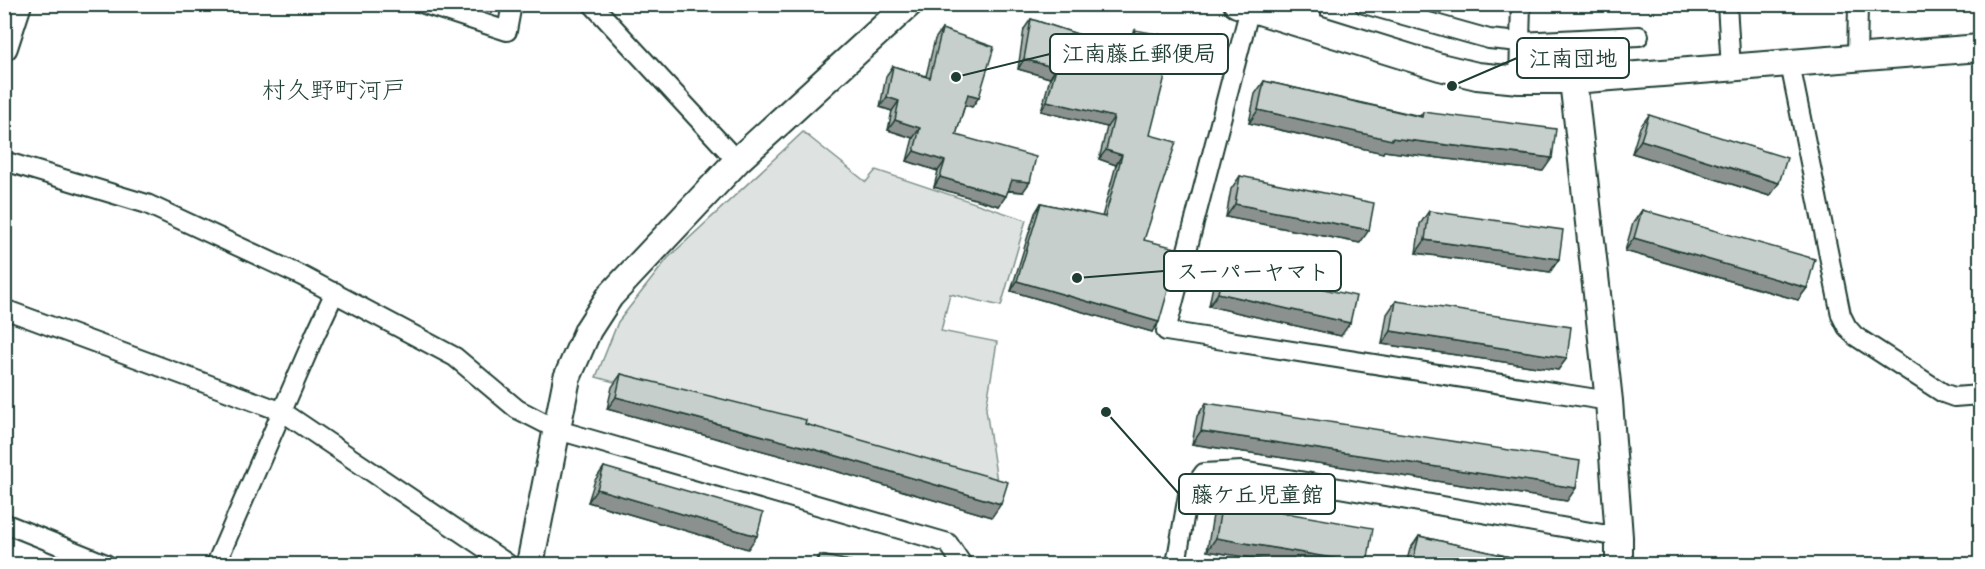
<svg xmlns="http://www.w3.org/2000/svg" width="1985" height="569" font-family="Delius,'Klee One',sans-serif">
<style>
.green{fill:#dee3e2;stroke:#7e908b;stroke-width:1.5}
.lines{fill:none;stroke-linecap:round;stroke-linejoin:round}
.street-casing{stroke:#1f3d34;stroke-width:22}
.secondary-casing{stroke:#1f3d34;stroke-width:30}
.street{stroke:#fff;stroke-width:18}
.secondary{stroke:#fff;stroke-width:26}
.wall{fill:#abb2af;stroke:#1f3d34;stroke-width:1.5}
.shaded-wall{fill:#8b918f;stroke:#1f3d34;stroke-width:1.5}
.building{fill:#c7cfcc;stroke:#1f3d34;stroke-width:1.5}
.labels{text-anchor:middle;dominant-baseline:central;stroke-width:6;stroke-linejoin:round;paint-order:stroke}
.quarter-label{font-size:24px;fill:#1f3d34;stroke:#fff}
.leader{fill:none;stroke:#1f3d34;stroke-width:2}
.callout-dot{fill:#1f3d34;stroke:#fff;stroke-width:2}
.callout{fill:#fff;stroke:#1f3d34;stroke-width:2}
.callout-label{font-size:22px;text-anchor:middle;font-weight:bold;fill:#1f3d34}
</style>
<rect width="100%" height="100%" fill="#fff"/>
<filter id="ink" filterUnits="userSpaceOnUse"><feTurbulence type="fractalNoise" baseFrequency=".0167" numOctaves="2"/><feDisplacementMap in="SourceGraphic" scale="12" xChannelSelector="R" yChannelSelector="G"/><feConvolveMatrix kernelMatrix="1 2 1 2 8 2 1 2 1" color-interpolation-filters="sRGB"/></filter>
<g filter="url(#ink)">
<path class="green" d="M 803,132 L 866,182 L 876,170 L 1026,220 L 1001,306 L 950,294 L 941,331 L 997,342 L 986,409 L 998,488 L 596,377 L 618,322 L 668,258 Z"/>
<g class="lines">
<g class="street-casing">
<path id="street" d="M 424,4 L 507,31 L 512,4
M 592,4 L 737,161
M 1364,4 L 1489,39 L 1520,42 L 1639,36
M 1727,4 L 1731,69
M 1250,8 L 1166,331 L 1609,401
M 1311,26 L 1311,4
M 1857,59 L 1858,4
M 1790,64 L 1841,315 L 1847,327 L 1855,336 L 1943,393 L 1954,397 L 1980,395
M 1519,80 L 1521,4
M 4,161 L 147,204 L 302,276 L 455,357 L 517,409 L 558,430 L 948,543 L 962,564
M 4,309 L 283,412 L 508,564
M 4,523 L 106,564
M 216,564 L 315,335 L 335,292
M 1176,564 L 1188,495 L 1204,473 L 1242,471 L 1619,537"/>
</g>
<g class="secondary-casing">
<path id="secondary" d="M 1237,4 L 1440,67 L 1477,76 L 1519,80 L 1573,80 L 1980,48
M 4,47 L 18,4
M 1573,80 L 1609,401 L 1619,537 L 1619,564
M 530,564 L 567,378 L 588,330 L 610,296 L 737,161 L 909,4"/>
</g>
<use href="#street" class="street"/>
<use href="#secondary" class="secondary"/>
</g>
<path class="wall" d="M 1031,19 L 1126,50 L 1128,40 L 1135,30 L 1150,135 L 1144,240 L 1152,332 L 1011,291 L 1035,213 L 1041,203 L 1102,217 L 1116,165 L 1099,159 L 1107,127 L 1041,111 L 1050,78 L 1018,69 L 1024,29 Z
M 942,29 L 979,97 L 972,107 L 965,105 L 956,135 L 1023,192 L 1008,191 L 999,206 L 934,187 L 938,171 L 907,161 L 913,138 L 888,130 L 892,111 L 880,107 L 886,76 L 893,66 L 926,76 L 935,39 Z
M 1264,81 L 1420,116 L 1423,112 L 1543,171 L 1384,151 L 1383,153 L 1249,123 L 1255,94 Z
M 1649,115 L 1770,196 L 1632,153 L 1640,127 Z
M 1240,176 L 1360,243 L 1226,217 L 1231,189 Z
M 1642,210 L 1807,288 L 1798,300 L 1625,251 L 1633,223 Z
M 1429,211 L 1559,259 L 1550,272 L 1416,253 L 1420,224 Z
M 1223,267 L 1341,336 L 1209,306 L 1214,280 Z
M 1396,301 L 1567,358 L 1558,370 L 1382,344 L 1387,314 Z
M 621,374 L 805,424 L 992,517 L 808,463 L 607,409 L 612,387 Z
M 1206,403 L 1567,501 L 1192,444 L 1197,416 Z
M 604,467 L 748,549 L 588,502 L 595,480 Z
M 1222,502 L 1367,564 L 1288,564 L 1207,551 L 1213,515 Z
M 1419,536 L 1541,564 L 1406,564 L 1410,549 Z
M 820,555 L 864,564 L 813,564 Z"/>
<path class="shaded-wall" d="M 1024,59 L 1056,68 L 1050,78 L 1018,69 Z
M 968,94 L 979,97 L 972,107 L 961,104 Z
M 887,97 L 899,101 L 892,111 L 880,107 Z
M 1047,101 L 1114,117 L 1107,127 L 1041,111 Z
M 1258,110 L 1392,138 L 1552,158 L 1543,171 L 1384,151 L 1383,153 L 1249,123 Z
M 895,120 L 920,128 L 913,138 L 888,130 Z
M 1641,140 L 1779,183 L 1770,196 L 1632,153 Z
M 1106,150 L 1122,155 L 1116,165 L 1099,159 Z
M 914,151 L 945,161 L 938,171 L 907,161 Z
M 940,177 L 1006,196 L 999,206 L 934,187 Z
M 1012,180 L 1030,182 L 1023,192 L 1005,190 Z
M 1235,204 L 1369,230 L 1360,243 L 1226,217 Z
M 1634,238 L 1807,288 L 1798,300 L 1625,251 Z
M 1425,240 L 1559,259 L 1550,272 L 1416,253 Z
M 1017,281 L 1159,322 L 1152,332 L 1011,291 Z
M 1218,293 L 1350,323 L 1341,336 L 1209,306 Z
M 1391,331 L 1567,358 L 1558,370 L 1382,344 Z
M 616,397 L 817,450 L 1001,504 L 992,517 L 808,463 L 607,409 Z
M 1201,431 L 1576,488 L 1567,501 L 1192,444 Z
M 597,489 L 757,536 L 748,549 L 588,502 Z
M 1216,538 L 1367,564 L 1288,564 L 1207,551 Z"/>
<path class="building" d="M 1031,19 L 1130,51 L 1135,30 L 1175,37 L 1150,135 L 1176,142 L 1144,240 L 1180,249 L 1159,322 L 1017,281 L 1041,203 L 1105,217 L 1122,155 L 1106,150 L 1114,117 L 1047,101 L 1056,68 L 1024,59 Z
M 942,29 L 994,47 L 979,97 L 968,94 L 956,135 L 1036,157 L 1030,182 L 1012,180 L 1006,196 L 940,177 L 945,161 L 914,151 L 920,128 L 895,120 L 899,101 L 887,97 L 893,66 L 930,78 Z
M 1264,81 L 1422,117 L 1423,112 L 1556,129 L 1552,158 L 1392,138 L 1392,140 L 1258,110 Z
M 1649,115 L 1787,158 L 1779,183 L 1641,140 Z
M 1240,176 L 1374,203 L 1369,230 L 1235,204 Z
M 1642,210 L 1815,259 L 1807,288 L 1634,238 Z
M 1429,211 L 1563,230 L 1559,259 L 1425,240 Z
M 1223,267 L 1356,296 L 1350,323 L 1218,293 Z
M 1396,301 L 1571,327 L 1567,358 L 1391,331 Z
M 621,374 L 806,420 L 805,424 L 1008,482 L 1001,504 L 817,450 L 616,397 Z
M 1206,403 L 1580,461 L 1576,488 L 1201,431 Z
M 604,467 L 763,513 L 757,536 L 597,489 Z
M 1222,502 L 1373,528 L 1367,564 L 1216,538 Z
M 1419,536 L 1541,564 L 1412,564 Z
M 820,555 L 864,564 L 818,564 Z"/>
</g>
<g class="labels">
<g class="quarter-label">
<text x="334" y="89">村久野町河戸</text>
</g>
</g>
<path class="leader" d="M956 77L1050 54M1452 86L1517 58M1077 278L1164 271M1106 412L1179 494"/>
<g class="callout-dot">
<circle cx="956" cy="77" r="6"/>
<circle cx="1452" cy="86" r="6"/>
<circle cx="1077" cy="278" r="6"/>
<circle cx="1106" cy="412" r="6"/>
</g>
<g class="callout">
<rect x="1050" y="34" width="178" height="40" rx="6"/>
<rect x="1517" y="38" width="112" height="40" rx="6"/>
<rect x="1164" y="251" width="177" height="40" rx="6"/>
<rect x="1179" y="474" width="156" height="40" rx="6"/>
</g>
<g class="callout-label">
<text x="1139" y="61">江南藤丘郵便局</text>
<text x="1573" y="66">江南団地</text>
<text x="1253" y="279">スーパーヤマト</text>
<text x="1257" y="502">藤ケ丘児童館</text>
</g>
<rect width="1985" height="569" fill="none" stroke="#fff" stroke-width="24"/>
<rect x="12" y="12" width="1961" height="545" fill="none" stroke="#1f3d34" stroke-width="2" filter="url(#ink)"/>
</svg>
